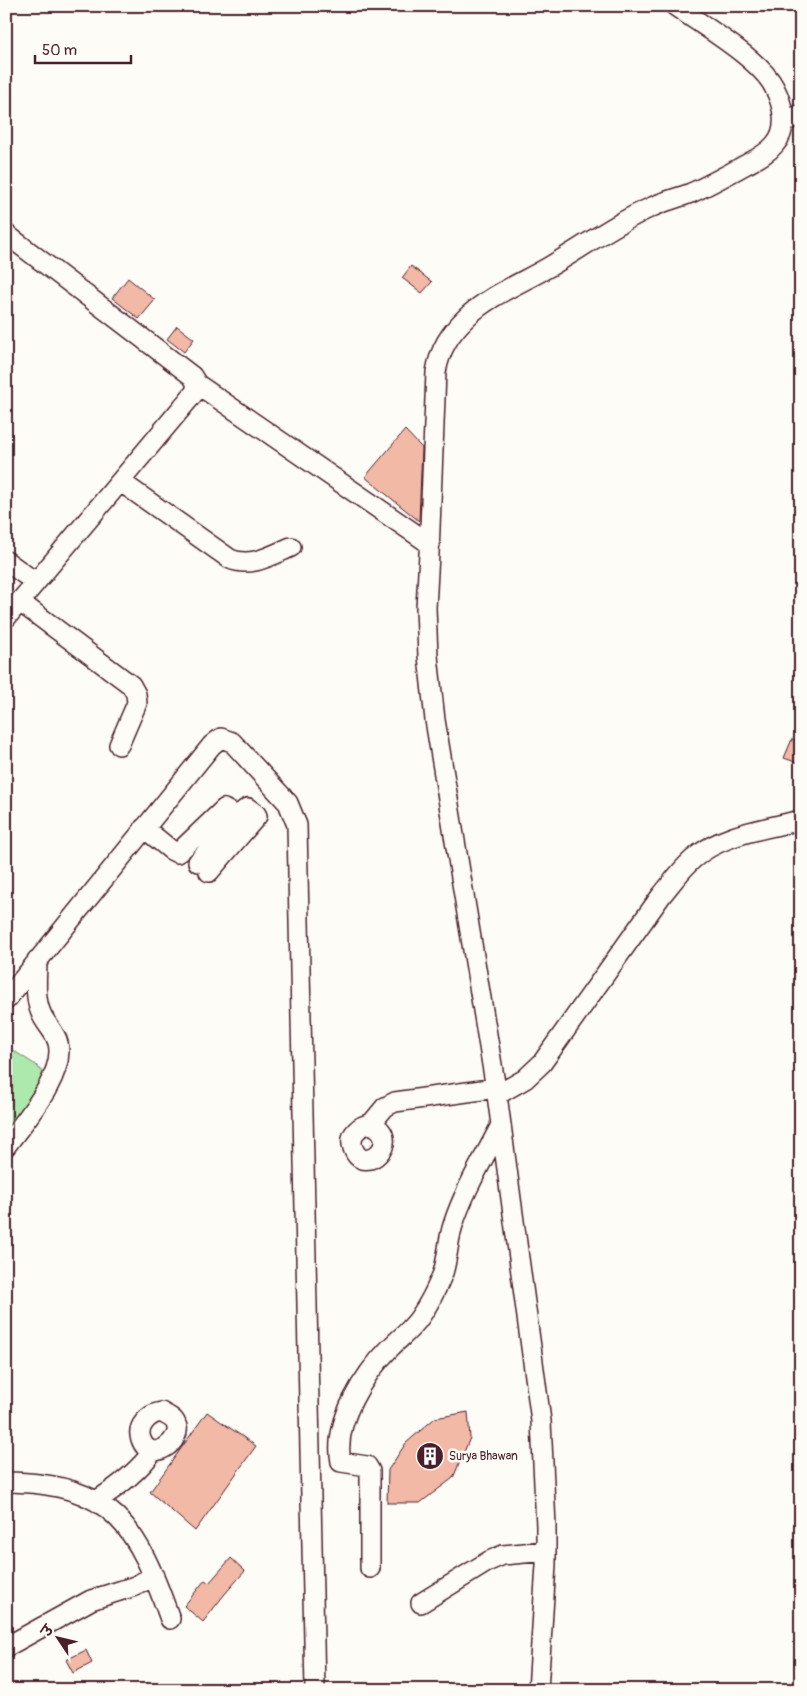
<svg xmlns="http://www.w3.org/2000/svg" width="807" height="1696" font-family="Pangolin,'Playpen Sans Deva',sans-serif">
<style>
.green{fill:#ade8ad;stroke:#7c846c}
.building{fill:#f1b9a6;stroke:#4a1f2b}
.lines{fill:none;stroke-linecap:round;stroke-linejoin:round}
.minor-casing{stroke:#4a1f2b;stroke-width:22}
.minor{stroke:#fdfcf7;stroke-width:19}
.labels{text-anchor:middle;dominant-baseline:central;stroke-width:5;stroke-linejoin:round;paint-order:stroke}
.poi-label{font-size:12px;fill:#4a1f2b;stroke:#fdfcf7;text-anchor:start}
</style>
<rect width="100%" height="100%" fill="#fdfcf7"/>
<filter id="ink" filterUnits="userSpaceOnUse"><feTurbulence type="fractalNoise" baseFrequency=".02" numOctaves="2"/><feDisplacementMap in="SourceGraphic" scale="10" xChannelSelector="R" yChannelSelector="G"/><feConvolveMatrix kernelMatrix="1 2 1 2 8 2 1 2 1" color-interpolation-filters="sRGB"/></filter>
<g filter="url(#ink)">
<path class="green" d="M 6,1046 L 36,1065 L 46,1076 L 6,1137 Z"/>
<path class="building" d="M 411,266 L 432,282 L 422,293 L 402,278 Z
M 128,278 L 155,300 L 139,319 L 112,298 Z
M 177,326 L 194,339 L 184,352 L 167,339 Z
M 405,430 L 422,448 L 419,521 L 365,477 Z
M 792,739 L 801,742 L 801,756 L 798,763 L 784,758 Z
M 207,1412 L 256,1446 L 195,1531 L 150,1492 Z
M 468,1412 L 470,1438 L 453,1478 L 420,1503 L 387,1503 L 388,1470 L 406,1443 L 435,1418 Z
M 231,1558 L 245,1571 L 224,1595 L 203,1622 L 184,1606 L 205,1580 L 209,1583 Z
M 86,1650 L 92,1663 L 73,1673 L 66,1660 Z"/>
<g class="lines">
<g class="minor-casing">
<path id="minor" d="M 783,123 L 801,114
M 6,234 L 192,376 L 197,384 L 430,544
M 121,482 L 230,559 C 251,568 272,555 291,547
M 6,561 L 35,582
M 20,602 L 131,685 L 136,694 L 137,703 L 119,745
M 6,618 L 195,392 L 197,384
M 144,828 L 171,850 L 177,853 L 180,851 L 224,809 L 237,816 L 246,809 L 248,808 L 256,814 L 257,816 L 209,872
M 198,862 L 237,816
M 6,1000 L 212,745 L 221,738 L 232,742 L 288,803 L 297,825 L 315,1690
M 497,1095 L 525,1079 L 542,1063 L 661,896 C 671,884 680,871 692,860 C 720,834 765,829 801,820
M 371,1124 L 385,1107 L 395,1102 L 496,1088
M 371,1124 C 405,1139 364,1179 353,1148 C 348,1134 360,1125 371,1124 Z
M 6,1146 C 24,1121 66,1075 58,1043 C 55,1031 45,1024 41,1013 C 34,997 37,977 37,960
M 161,1412 C 166,1415 174,1418 176,1424 C 184,1440 150,1466 141,1439 C 136,1426 149,1414 161,1412 Z
M 6,1482 C 113,1483 137,1526 170,1619
M 96,1501 C 118,1487 138,1472 153,1451
M 370,1568 L 370,1471 L 367,1466 L 341,1462 C 333,1422 364,1374 391,1347 C 401,1337 412,1329 420,1317 C 429,1304 437,1288 443,1273 C 448,1257 448,1240 453,1225 C 464,1190 485,1157 501,1125
M 421,1603 L 489,1561 L 503,1555 L 546,1551
M 6,1647 L 91,1600 L 135,1586 L 154,1576
M 538,1690 L 546,1565 L 546,1526 L 541,1421 L 497,1095 L 435,720 L 428,656 L 426,608 L 429,554 L 436,372 C 440,349 450,333 467,317 C 489,296 521,283 547,268 C 582,248 615,223 652,207 C 664,201 678,198 691,193 C 709,185 727,175 745,165 C 756,159 767,154 775,144 C 789,128 783,104 774,87 C 760,59 702,25 675,6"/>
</g>
<use href="#minor" class="minor"/>
</g>
</g>
<defs>
<g id="building-disc" transform="scale(1.4375)"><circle r="9.5" fill="#4a1f2b" stroke="#fdfcf7"/><path d="M-4-6H4V6H1V3H-1V6H-4ZM-2.5-4.3h1.7v1.8h-1.7ZM.8-4.3h1.7v1.8H.8ZM-2.5-1h1.7V.8h-1.7ZM.8-1h1.7V.8H.8Z" fill="#fff"/></g>
</defs>
<g fill-rule="evenodd">
<use href="#building-disc" x="430" y="1456"/>
</g>
<g class="labels">
<g class="poi-label">
<text x="449" y="1456">Surya Bhawan</text>
</g>
</g>
<rect width="807" height="1696" fill="none" stroke="#fdfcf7" stroke-width="25"/>
<rect x="12" y="12" width="782" height="1671" fill="none" stroke="#4a1f2b" stroke-width="2" filter="url(#ink)"/>
<g transform="translate(58 1638) rotate(305)" stroke="#fdfcf7" stroke-width="4" paint-order="stroke">
<path d="M0-4L9 19L0 12L-9 19Z" fill="#4a1f2b"/>
<text y="-8" font-size="14" font-weight="bold" text-anchor="middle" fill="#4a1f2b">उ</text>
</g>
<path d="M35 55v8h96v-8" fill="none" stroke="#4a1f2b" stroke-width="2.5"/>
<text x="42" y="55" font-size="15" fill="#4a1f2b" stroke="#fdfcf7" stroke-width="4" paint-order="stroke">50 m</text>
</svg>
